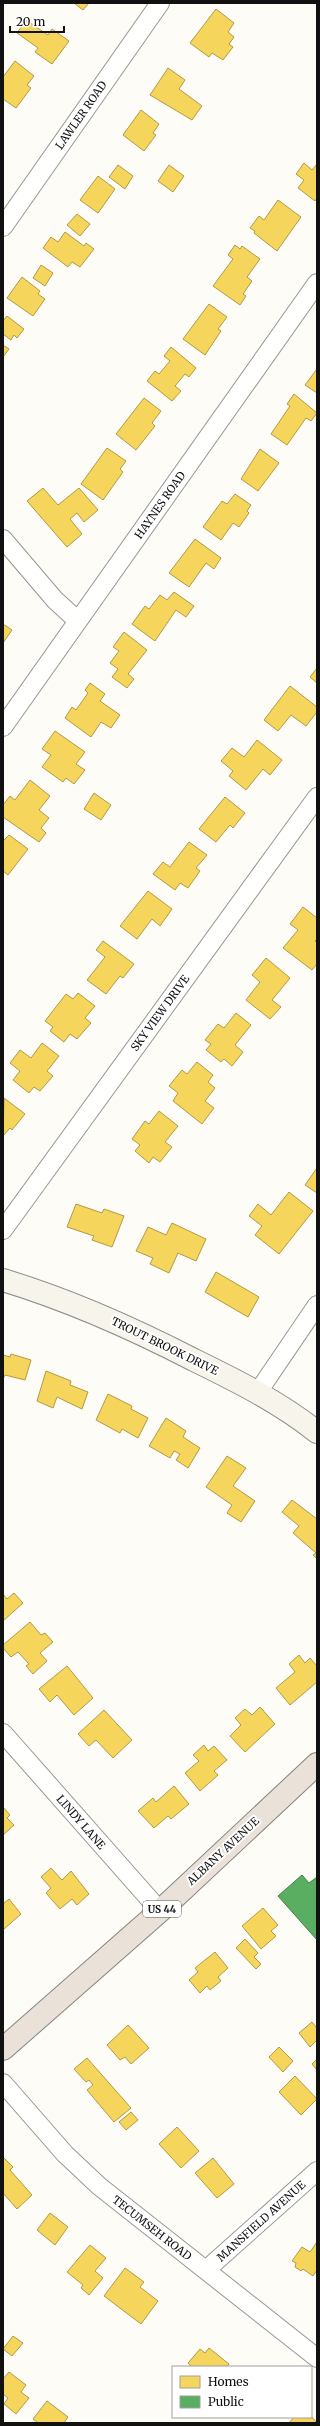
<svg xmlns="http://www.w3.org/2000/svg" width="320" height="2426" font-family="Merriweather,serif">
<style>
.homes{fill:#f6d55c;stroke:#b19a46}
.public{fill:#5aae61;stroke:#447f49}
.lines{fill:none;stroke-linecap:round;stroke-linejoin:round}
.street-casing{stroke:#979795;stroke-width:20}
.secondary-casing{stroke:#8e8d8b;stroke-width:24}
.highway-casing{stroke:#858482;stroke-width:24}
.street{stroke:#fffffe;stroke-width:18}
.secondary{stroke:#f6f4eb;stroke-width:22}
.highway{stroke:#eae1d8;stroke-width:22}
.labels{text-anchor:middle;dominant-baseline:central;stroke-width:4;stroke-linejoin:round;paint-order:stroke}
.shield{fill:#fff;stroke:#585858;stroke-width:1}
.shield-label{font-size:10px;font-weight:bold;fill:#111}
.street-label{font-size:11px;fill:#111;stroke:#fff}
</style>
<rect width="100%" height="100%" fill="#fdfcf7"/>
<path class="homes" d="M 74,3 L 89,3 L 83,10 Z
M 216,9 L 234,23 L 228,32 L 234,37 L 229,44 L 233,47 L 223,60 L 212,53 L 209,57 L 190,43 Z
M 26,20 L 48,35 L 52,29 L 69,41 L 52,64 L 35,52 L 38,48 L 17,33 Z
M 15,61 L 34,76 L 27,85 L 31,88 L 16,108 L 3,99 L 3,77 Z
M 168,68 L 185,80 L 179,89 L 202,106 L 192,120 L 150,95 Z
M 141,110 L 159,124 L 153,133 L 156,135 L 144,151 L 123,135 Z
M 304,163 L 312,170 L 317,164 L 317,198 L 315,201 L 298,188 L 304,180 L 296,174 Z
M 118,165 L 133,176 L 125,189 L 109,177 Z
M 169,165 L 184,176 L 173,192 L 158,181 Z
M 98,176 L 115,189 L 98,213 L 80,200 Z
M 278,200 L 301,217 L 277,251 L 254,233 L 255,231 L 250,228 L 259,216 L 264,220 Z
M 77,214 L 90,224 L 80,236 L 67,225 Z
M 65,232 L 84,246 L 86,243 L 94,249 L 80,267 L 72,262 L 68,267 L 43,248 L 51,237 L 58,242 Z
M 235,245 L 240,249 L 242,246 L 260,259 L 247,277 L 252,281 L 243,294 L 246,296 L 240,305 L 213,286 L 233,259 L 228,255 Z
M 41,265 L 53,273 L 45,286 L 33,278 Z
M 22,277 L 40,291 L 38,294 L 45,299 L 33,316 L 7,298 Z
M 209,304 L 227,317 L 218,329 L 221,331 L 205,355 L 183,339 Z
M 7,316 L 24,329 L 17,338 L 14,335 L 11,340 L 3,334 L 3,321 Z
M 3,345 L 9,349 L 3,357 Z
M 171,347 L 196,368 L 189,377 L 185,374 L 175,386 L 181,391 L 172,401 L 147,381 L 155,371 L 159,374 L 170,361 L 164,356 Z
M 317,369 L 317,393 L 305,385 Z
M 294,394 L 317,413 L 311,421 L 306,418 L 287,445 L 271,434 L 290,406 L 287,404 Z
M 144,398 L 161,411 L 152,423 L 155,426 L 136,450 L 116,434 Z
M 107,448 L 126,461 L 120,469 L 123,472 L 103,500 L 81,484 Z
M 260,449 L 279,463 L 258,491 L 241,479 Z
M 43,488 L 58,505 L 79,488 L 98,510 L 84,522 L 77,513 L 70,519 L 82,534 L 67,547 L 27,501 Z
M 235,494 L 251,505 L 247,511 L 249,513 L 239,527 L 233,523 L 221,540 L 203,527 L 222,501 L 227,504 Z
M 195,539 L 221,558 L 214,569 L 206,563 L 189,587 L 169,573 Z
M 174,592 L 194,606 L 186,617 L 176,610 L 155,641 L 132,624 L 145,606 L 149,609 L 160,595 L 167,600 Z
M 3,624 L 12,630 L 3,643 Z
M 124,632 L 147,650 L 128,674 L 134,679 L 127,688 L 112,677 L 118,669 L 110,663 L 119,651 L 113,647 Z
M 317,668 L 317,683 L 310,677 Z
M 90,683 L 105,694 L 100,701 L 120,715 L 111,728 L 101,722 L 91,737 L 65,718 L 72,707 L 76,710 L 88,693 L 85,690 Z
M 290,686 L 317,707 L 317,712 L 306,726 L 291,715 L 278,731 L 264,720 Z
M 55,731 L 85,752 L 76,764 L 85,770 L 74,784 L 66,778 L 63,782 L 42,767 L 51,755 L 42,749 Z
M 257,740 L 282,760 L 270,775 L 263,769 L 246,790 L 229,776 L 233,771 L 221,761 L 232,748 L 244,757 Z
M 30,780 L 50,796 L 39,810 L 49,818 L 41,828 L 46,833 L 39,842 L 3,817 L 3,805 L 10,796 L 15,800 Z
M 94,793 L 111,805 L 101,820 L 84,809 Z
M 225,797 L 245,813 L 233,828 L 230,825 L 216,842 L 199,829 Z
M 9,835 L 28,849 L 8,875 L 3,871 L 3,841 Z
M 189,842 L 207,855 L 196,868 L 200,871 L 188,888 L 180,883 L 175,890 L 153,874 L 163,862 L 170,867 Z
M 148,891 L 172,909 L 160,926 L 152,919 L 137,939 L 120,926 Z
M 303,907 L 317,918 L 317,939 L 315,941 L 317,943 L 317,964 L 312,970 L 283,948 L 298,930 L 290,924 Z
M 103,941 L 134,964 L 123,978 L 120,976 L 106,994 L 87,980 L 105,957 L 96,950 Z
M 266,958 L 290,978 L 272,1000 L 281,1007 L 270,1019 L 246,1000 L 260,982 L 252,975 Z
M 78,993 L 95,1006 L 85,1018 L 91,1023 L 77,1039 L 70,1034 L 64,1042 L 50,1031 L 53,1027 L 45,1021 L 66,994 L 73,999 Z
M 236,1013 L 251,1025 L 235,1045 L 243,1052 L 232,1066 L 224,1059 L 221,1062 L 206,1050 L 211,1044 L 205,1040 L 218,1024 L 224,1028 Z
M 42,1043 L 59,1056 L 47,1071 L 53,1076 L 40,1091 L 34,1087 L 29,1093 L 13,1080 L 20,1071 L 10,1063 L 20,1050 L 31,1058 Z
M 197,1062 L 213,1075 L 208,1082 L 215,1088 L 205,1101 L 214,1108 L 202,1124 L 173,1101 L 178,1093 L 169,1086 L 182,1070 L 187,1074 Z
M 4,1098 L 25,1114 L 12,1130 L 10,1128 L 3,1136 Z
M 159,1111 L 178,1126 L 165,1142 L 172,1147 L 160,1162 L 153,1157 L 149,1163 L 135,1151 L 140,1145 L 132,1139 L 145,1121 L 149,1124 Z
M 317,1168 L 317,1193 L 305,1185 Z
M 289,1192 L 313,1211 L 279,1254 L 255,1235 L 262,1226 L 249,1216 L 258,1204 L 271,1215 Z
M 76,1204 L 102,1213 L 104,1209 L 124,1216 L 112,1247 L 92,1240 L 94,1236 L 67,1227 Z
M 172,1223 L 206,1239 L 196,1261 L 178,1253 L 169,1273 L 150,1264 L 153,1258 L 136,1251 L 148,1227 L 166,1235 Z
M 216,1272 L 259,1297 L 248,1317 L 205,1292 Z
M 11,1354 L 31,1360 L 25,1380 L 5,1375 L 3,1379 L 3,1355 L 10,1357 Z
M 46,1371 L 71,1381 L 70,1385 L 88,1392 L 82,1409 L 57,1397 L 53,1408 L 37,1401 Z
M 108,1394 L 132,1406 L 131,1409 L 148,1418 L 138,1438 L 122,1429 L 120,1433 L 96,1420 Z
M 166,1418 L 186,1431 L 183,1437 L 200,1448 L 188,1468 L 176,1460 L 180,1454 L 174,1451 L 170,1458 L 149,1446 Z
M 227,1456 L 246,1468 L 233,1486 L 255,1501 L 241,1522 L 227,1513 L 232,1505 L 206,1487 Z
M 292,1500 L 317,1519 L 317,1559 L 313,1555 L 316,1553 L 293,1533 L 299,1526 L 282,1512 Z
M 14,1593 L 23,1603 L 3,1621 L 3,1594 L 7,1599 Z
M 30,1622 L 41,1635 L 45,1633 L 53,1642 L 40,1653 L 47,1661 L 33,1674 L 26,1666 L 29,1664 L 18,1652 L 11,1657 L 3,1648 L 3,1645 Z
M 299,1655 L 305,1663 L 310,1658 L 317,1666 L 317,1682 L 290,1705 L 276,1688 L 295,1672 L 289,1664 Z
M 67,1666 L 93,1698 L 74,1715 L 57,1695 L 50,1702 L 39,1689 Z
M 260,1707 L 275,1724 L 245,1752 L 230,1736 L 241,1725 L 235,1718 L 245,1709 L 252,1715 Z
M 104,1710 L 132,1740 L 113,1758 L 96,1740 L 89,1746 L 78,1734 Z
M 204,1745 L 208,1751 L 214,1746 L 227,1760 L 214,1771 L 218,1775 L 200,1791 L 185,1773 L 199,1761 L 193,1755 Z
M 174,1786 L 189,1804 L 171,1819 L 168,1816 L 154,1828 L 138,1811 L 153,1798 L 156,1802 Z
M 3,1807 L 10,1815 L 7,1818 L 14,1825 L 3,1835 Z
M 51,1868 L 62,1880 L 71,1871 L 89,1894 L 77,1905 L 72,1899 L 60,1909 L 46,1893 L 51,1888 L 41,1877 Z
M 9,1899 L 21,1914 L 3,1930 L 3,1904 Z
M 263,1908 L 278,1925 L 271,1931 L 276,1936 L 261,1949 L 242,1926 Z
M 245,1939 L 258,1953 L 254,1957 L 261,1964 L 256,1969 L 236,1948 Z
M 215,1952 L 228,1968 L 218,1977 L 221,1981 L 210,1990 L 207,1986 L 200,1993 L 189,1980 L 198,1972 L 195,1968 Z
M 312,2022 L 317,2028 L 317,2040 L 310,2047 L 299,2033 Z
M 128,2025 L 149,2048 L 131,2064 L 125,2057 L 120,2060 L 107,2045 Z
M 279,2047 L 293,2061 L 283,2072 L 269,2057 Z
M 87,2058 L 131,2108 L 114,2122 L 87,2090 L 93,2085 L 89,2080 L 86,2082 L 74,2069 Z
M 317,2059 L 317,2070 L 312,2064 Z
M 295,2076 L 317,2099 L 301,2115 L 279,2092 Z
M 131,2112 L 138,2120 L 126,2130 L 119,2122 Z
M 177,2127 L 199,2151 L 181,2168 L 159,2144 Z
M 3,2157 L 13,2167 L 10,2170 L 32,2195 L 17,2209 L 3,2193 Z
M 213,2158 L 234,2184 L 217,2198 L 195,2173 Z
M 50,2213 L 68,2227 L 55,2245 L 37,2230 Z
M 317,2242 L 317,2270 L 313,2276 L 303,2269 L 301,2271 L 295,2267 L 296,2263 L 292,2261 L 302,2247 L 310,2252 Z
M 90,2245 L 106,2258 L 95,2271 L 103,2278 L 89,2295 L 81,2288 L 83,2285 L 67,2272 Z
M 125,2268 L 144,2282 L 140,2287 L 158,2301 L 141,2324 L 104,2296 Z
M 13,2336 L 23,2343 L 12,2356 L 3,2349 Z
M 209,2348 L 229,2364 L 227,2367 L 192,2367 L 188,2363 L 200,2349 L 205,2353 Z
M 9,2372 L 26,2385 L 21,2392 L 29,2398 L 16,2414 L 4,2404 L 8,2398 L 3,2394 L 3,2379 Z
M 47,2401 L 68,2417 L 64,2423 L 38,2423 L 33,2419 Z
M 311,2416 L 317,2423 L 289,2423 L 294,2417 Z"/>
<path class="public" d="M 302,1875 L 309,1883 L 317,1877 L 317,1940 L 278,1896 Z"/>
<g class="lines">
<g class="street-casing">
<path id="street" d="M 3,227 L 160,3
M 3,539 L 55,600 L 78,621
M 3,727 L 317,283
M 3,1230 L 317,797
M 258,1392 L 317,1305
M 3,1733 L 160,1911
M 3,2083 L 65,2154 L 99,2186 L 317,2358
M 206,2270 L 317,2171"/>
</g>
<g class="secondary-casing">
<path id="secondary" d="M 3,1280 C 69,1300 132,1328 194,1360 C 237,1381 279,1402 317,1432"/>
</g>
<g class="highway-casing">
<path id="highway" d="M 3,2049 L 160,1911 L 317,1764"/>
</g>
<use href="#street" class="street"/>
<use href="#secondary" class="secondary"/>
<use href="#highway" class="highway"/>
</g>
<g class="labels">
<rect class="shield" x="143" y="1901" width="38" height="16" rx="3"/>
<g class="shield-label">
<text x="162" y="1909">US 44</text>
</g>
<g class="street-label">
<text transform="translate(81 115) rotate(-55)">LAWLER ROAD</text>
<text transform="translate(160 505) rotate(-55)">HAYNES ROAD</text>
<text transform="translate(160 1013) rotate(-54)">SKY VIEW DRIVE</text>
<text transform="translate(165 1346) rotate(26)">TROUT BROOK DRIVE</text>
<text transform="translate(81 1822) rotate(49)">LINDY LANE</text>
<text transform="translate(223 1851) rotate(-43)">ALBANY AVENUE</text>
<text transform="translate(261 2221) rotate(-42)">MANSFIELD AVENUE</text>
<text transform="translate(152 2228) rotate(38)">TECUMSEH ROAD</text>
</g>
</g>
<rect width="320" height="2426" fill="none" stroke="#111111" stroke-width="8"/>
<rect x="172" y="2366" width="140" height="52" fill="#ffffff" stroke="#a0a0a0"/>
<rect x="180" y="2376" width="20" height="12" fill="#f6d55c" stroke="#a0a0a0"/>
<text x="208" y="2386" font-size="12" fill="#111111">Homes</text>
<rect x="180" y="2396" width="20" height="12" fill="#5aae61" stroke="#a0a0a0"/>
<text x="208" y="2406" font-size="12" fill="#111111">Public</text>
<path d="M10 26v6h54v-6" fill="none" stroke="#111111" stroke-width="2"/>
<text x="16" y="26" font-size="12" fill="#111111" stroke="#ffffff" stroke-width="3" paint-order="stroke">20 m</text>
</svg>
